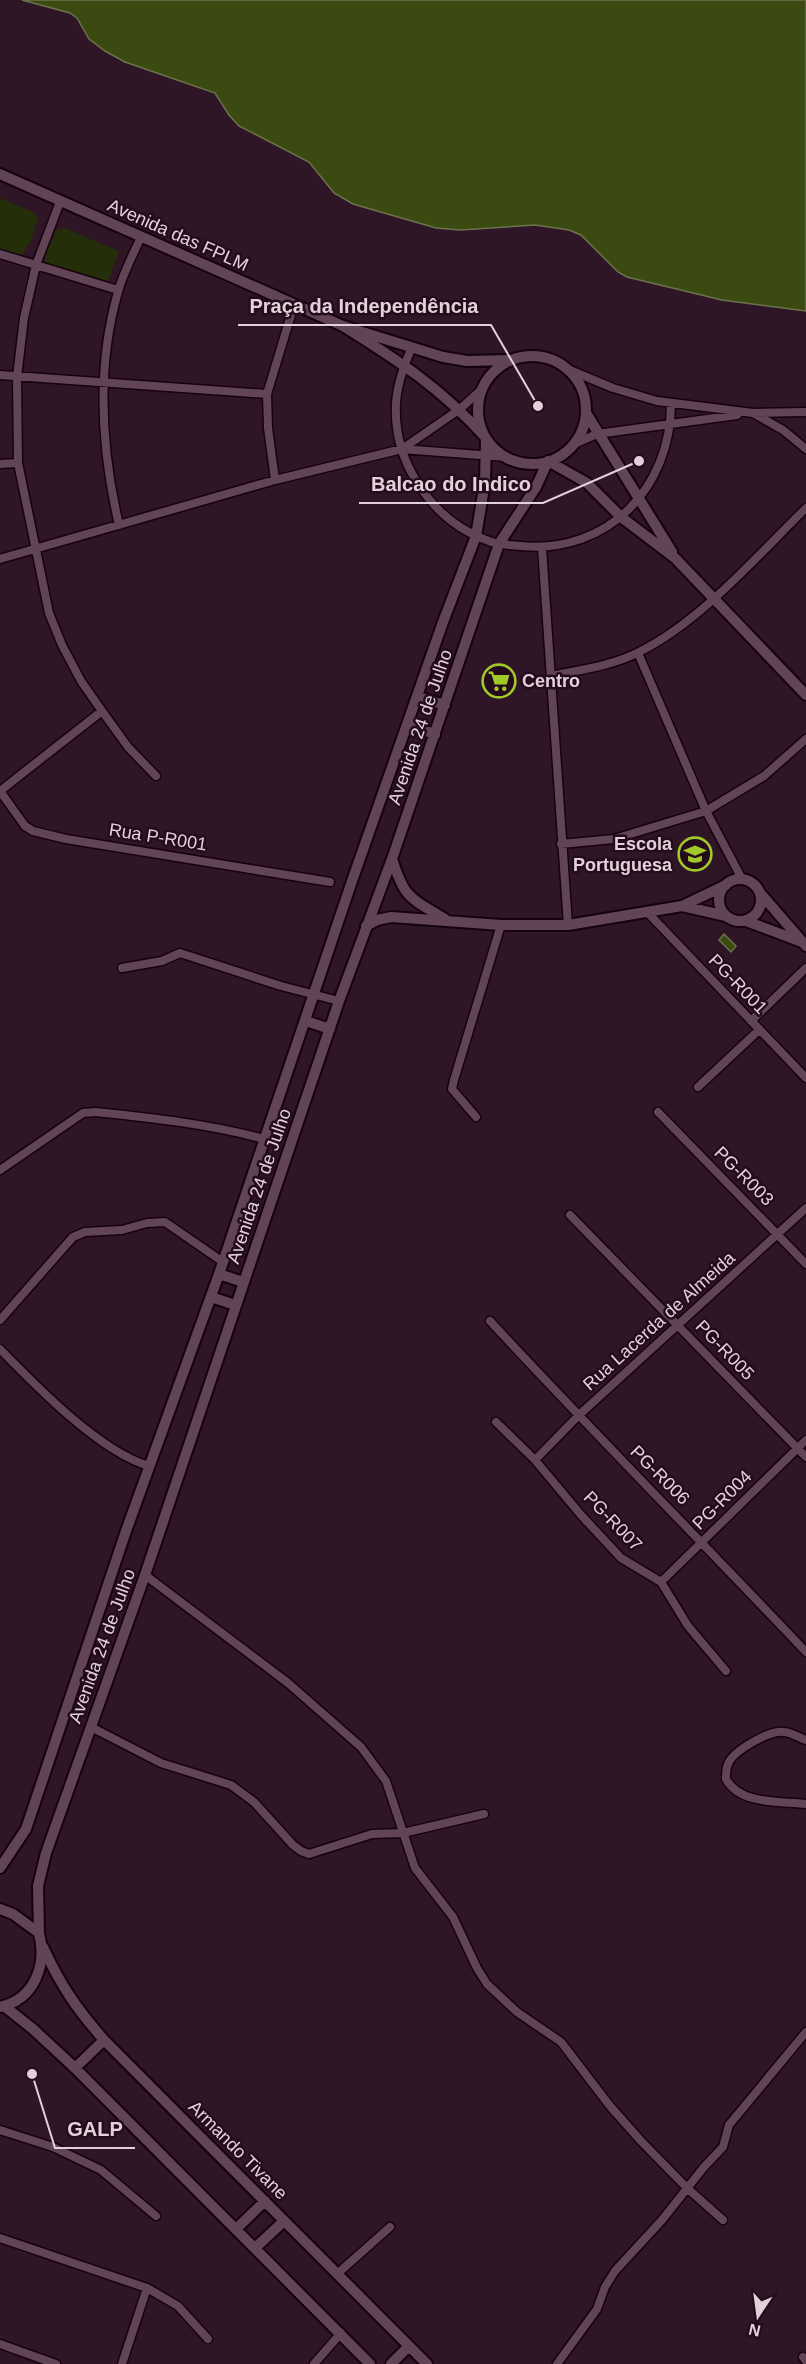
<svg xmlns="http://www.w3.org/2000/svg" width="806" height="2364" font-family="Helvetica,sans-serif">
<style>
.green{fill:#242e08}
.water{fill:#3b4a10;stroke:#6d724d;stroke-width:1.5}
.lines{fill:none;stroke-linecap:round;stroke-linejoin:round}
.minor-casing{stroke:#16020f;stroke-width:11}
.tertiary-casing{stroke:#16020f;stroke-width:14}
.minor{stroke:#614456;stroke-width:8}
.tertiary{stroke:#614456;stroke-width:10}
.labels{text-anchor:middle;dominant-baseline:central;stroke-width:5;stroke-linejoin:round;paint-order:stroke}
.street-label{font-size:18px;fill:#e2d1db;stroke:#240c1d}
.poi-label{font-size:18px;font-weight:bold;fill:#e2d1db;stroke:#240c1d;text-anchor:start}
.leader{fill:none;stroke:#e2d1db;stroke-width:2}
.callout-dot{fill:#e2d1db;stroke:#240c1d;stroke-width:2}
.callout-label{font-size:20px;text-anchor:middle;font-weight:bold;fill:#e2d1db;stroke:#240c1d;stroke-width:5;stroke-linejoin:round;paint-order:stroke}
</style>
<rect width="100%" height="100%" fill="#2f1627"/>
<path class="green" d="M 0,198 L 31,211 L 38,217 L 31,241 L 22,255 L 0,250 Z
M 64,228 L 119,251 L 108,282 L 98,282 L 45,264 L 45,256 L 57,230 Z"/>
<path class="water" d="M 22,0 L 806,0 L 806,311 L 722,300 L 627,277 L 618,272 L 581,235 L 569,230 L 535,225 L 461,230 L 436,228 L 353,204 L 334,193 L 309,162 L 239,126 L 229,115 L 215,93 L 125,62 L 105,51 L 89,39 L 77,18 L 70,13 Z
M 724,934 L 736,946 L 731,952 L 719,940 Z"/>
<g class="lines">
<g class="minor-casing">
<path id="minor" d="M 60,202 L 36,265 L 24,318 L 17,377 L 18,463 L 49,613 L 62,645 L 81,681 L 102,711 L 128,747 L 156,776
M 0,254 L 118,290
M 412,347 C 404,365 397,384 396,404 C 393,463 433,522 489,541 C 499,545 510,545 521,546 C 608,554 671,488 671,403
M 565,368 L 613,388 L 657,401 L 753,413 L 783,430 L 806,449
M 0,375 L 267,394
M 752,413 L 806,412
M 574,444 L 597,434 L 737,415
M 402,449 L 460,409 L 482,389
M 0,464 L 18,463
M 275,480 L 268,428 L 267,394 L 294,305
M 119,525 C 101,448 96,368 118,292 C 123,273 133,255 141,237
M 542,548 L 568,925
M 0,559 L 275,480 L 402,449 L 506,457
M 638,653 L 706,811 L 742,879
M 550,676 C 579,670 612,666 639,652 C 700,622 757,556 806,508
M 0,791 L 25,826 L 33,831 L 66,839 L 330,882
M 0,791 L 102,711
M 561,844 L 614,839 L 706,811 L 764,776 L 806,739
M 647,912 L 806,1078
M 122,968 L 162,961 L 180,953 L 281,986 L 339,1001
M 751,1021 L 806,968
M 698,1087 L 759,1030
M 658,1112 L 806,1264
M 476,1117 L 452,1089 L 454,1080 L 501,925
M 0,1170 L 83,1113 L 96,1112 C 153,1118 209,1124 264,1139
M 570,1215 L 806,1457
M 0,1320 L 73,1237 L 85,1232 L 122,1230 L 147,1223 L 165,1222 L 223,1262
M 490,1321 C 594,1433 701,1541 806,1652
M 0,1349 C 36,1386 100,1452 149,1466
M 496,1422 L 535,1460 L 581,1515 L 621,1558 L 661,1582 L 688,1626 L 726,1671
M 535,1460 L 578,1416 L 806,1208
M 145,1575 L 288,1683 L 361,1747 L 386,1781 L 415,1868 L 453,1917 L 477,1968 L 487,1984 L 517,2012 L 561,2042 L 610,2106 L 641,2141 L 687,2188 L 723,2220
M 661,1582 L 806,1440
M 91,1727 L 161,1763 L 231,1785 L 254,1802 L 293,1845 L 301,1851 L 309,1854 L 372,1834 L 403,1833 L 484,1814
M 806,1740 C 799,1738 791,1732 784,1732 C 769,1730 733,1751 728,1764 C 726,1768 726,1774 726,1779 C 740,1805 780,1801 806,1804
M 0,2130 L 53,2147 L 101,2170 L 156,2216
M 0,2238 L 147,2288 L 178,2306 L 208,2339
M 337,2274 L 390,2227
M 0,2344 L 56,2364
M 803,2357 L 806,2361
M 122,2364 L 147,2288
M 314,2364 L 341,2333
M 557,2364 L 597,2309 L 605,2287 L 615,2271 L 662,2220 L 704,2167 L 723,2147 L 729,2125 L 806,2032"/>
</g>
<g class="tertiary-casing">
<path id="tertiary" d="M 0,174 L 343,326 L 443,357 L 467,361 L 511,360
M478 410a54 54 0 1 1 108 0a54 54 0 1 1-108 0Z
M 586,413 L 672,552
M 418,697 L 445,705
M 407,726 L 420,728 L 435,735
M 392,859 C 405,899 409,897 445,919
M719 900a21 21 0 1 1 42 0a21 21 0 1 1-42 0Z
M 761,894 L 806,946
M 682,906 L 726,916
M 746,921 L 802,942
M 366,926 L 377,920 L 391,917 L 501,925 L 568,925 L 682,906 L 726,885
M 306,1021 L 330,1029
M 219,1274 L 243,1282
M 211,1297 L 235,1305
M 0,1868 L 26,1829 L 126,1531 L 219,1274 L 352,881 L 443,622 L 476,536 L 485,482 L 486,438 C 441,388 399,361 343,326
M 0,1909 L 13,1914 L 39,1933 C 47,1965 35,1999 0,2007
M 39,1933 L 38,1886 L 46,1853 L 145,1575 L 339,1001 L 392,859 L 499,544 L 536,487 L 548,461 L 587,483 L 621,517 L 675,558 L 806,695
M 43,1947 C 61,1986 76,2008 104,2040 L 427,2364
M 4,2006 L 33,2029 L 75,2068 L 370,2364
M 75,2068 L 104,2040
M 236,2229 L 265,2201
M 255,2248 L 284,2221
M 391,2364 L 409,2346"/>
</g>
<use href="#minor" class="minor"/>
<use href="#tertiary" class="tertiary"/>
</g>
<defs>
<g id="supermarket-ring" transform="scale(1.725)"><circle r="9.5" fill="#240c1d" stroke="#a2c929" stroke-width="1.5"/><path d="M-6-5.5h2.5l.6 2H6L4.5 2H-2.5L-4.4-4H-6ZM-1.5 3.2a1.3 1.3 0 1 0 .1 0ZM3 3.2a1.3 1.3 0 1 0 .1 0Z" fill="#a2c929"/></g>
<g id="school-ring" transform="scale(1.725)"><circle r="9.5" fill="#240c1d" stroke="#a2c929" stroke-width="1.5"/><path d="M0-5L7-2L0 1L-7-2ZM-4 1L0 2.5L4 1V4Q0 6-4 4Z" fill="#a2c929"/></g>
</defs>
<g fill-rule="evenodd">
<use href="#supermarket-ring" x="499" y="681"/>
<use href="#school-ring" x="695" y="854"/>
</g>
<g class="labels">
<g class="street-label">
<text transform="translate(178 235) rotate(24)">Avenida das FPLM</text>
<text transform="translate(420 727) rotate(-71)">Avenida 24 de Julho</text>
<text transform="translate(158 837) rotate(9)">Rua P-R001</text>
<text transform="translate(738 984) rotate(46)">PG-R001</text>
<text transform="translate(744 1176) rotate(45)">PG-R003</text>
<text transform="translate(259 1186) rotate(-71)">Avenida 24 de Julho</text>
<text transform="translate(659 1321) rotate(-42)">Rua Lacerda de Almeida</text>
<text transform="translate(725 1350) rotate(46)">PG-R005</text>
<text transform="translate(660 1475) rotate(45)">PG-R006</text>
<text transform="translate(722 1500) rotate(-45)">PG-R004</text>
<text transform="translate(613 1521) rotate(46)">PG-R007</text>
<text transform="translate(102 1646) rotate(-70)">Avenida 24 de Julho</text>
<text transform="translate(238 2150) rotate(45)">Armando Tivane</text>
</g>
<g class="poi-label">
<text x="522" y="681">Centro</text>
<text x="672" y="844" text-anchor="end">Escola<tspan x="672" dy="21">Portuguesa</tspan></text>
</g>
</g>
<path class="leader" d="M538 406L491 325H238M639 461L543 503H359M32 2074L55 2148H135"/>
<g class="callout-dot">
<circle cx="538" cy="406" r="6"/>
<circle cx="639" cy="461" r="6"/>
<circle cx="32" cy="2074" r="6"/>
</g>
<g class="callout-label">
<text x="364" y="313">Praça da Independência</text>
<text x="451" y="491">Balcao do Indico</text>
<text x="95" y="2136">GALP</text>
</g>
<g transform="translate(758 2316) rotate(193)" stroke="#240c1d" stroke-width="4.5" paint-order="stroke">
<path d="M0-4.5L10 22L0 15L-10 22Z" fill="#e2d1db"/>
<text y="-9" font-size="16" font-weight="bold" text-anchor="middle" fill="#e2d1db">N</text>
</g>
</svg>
